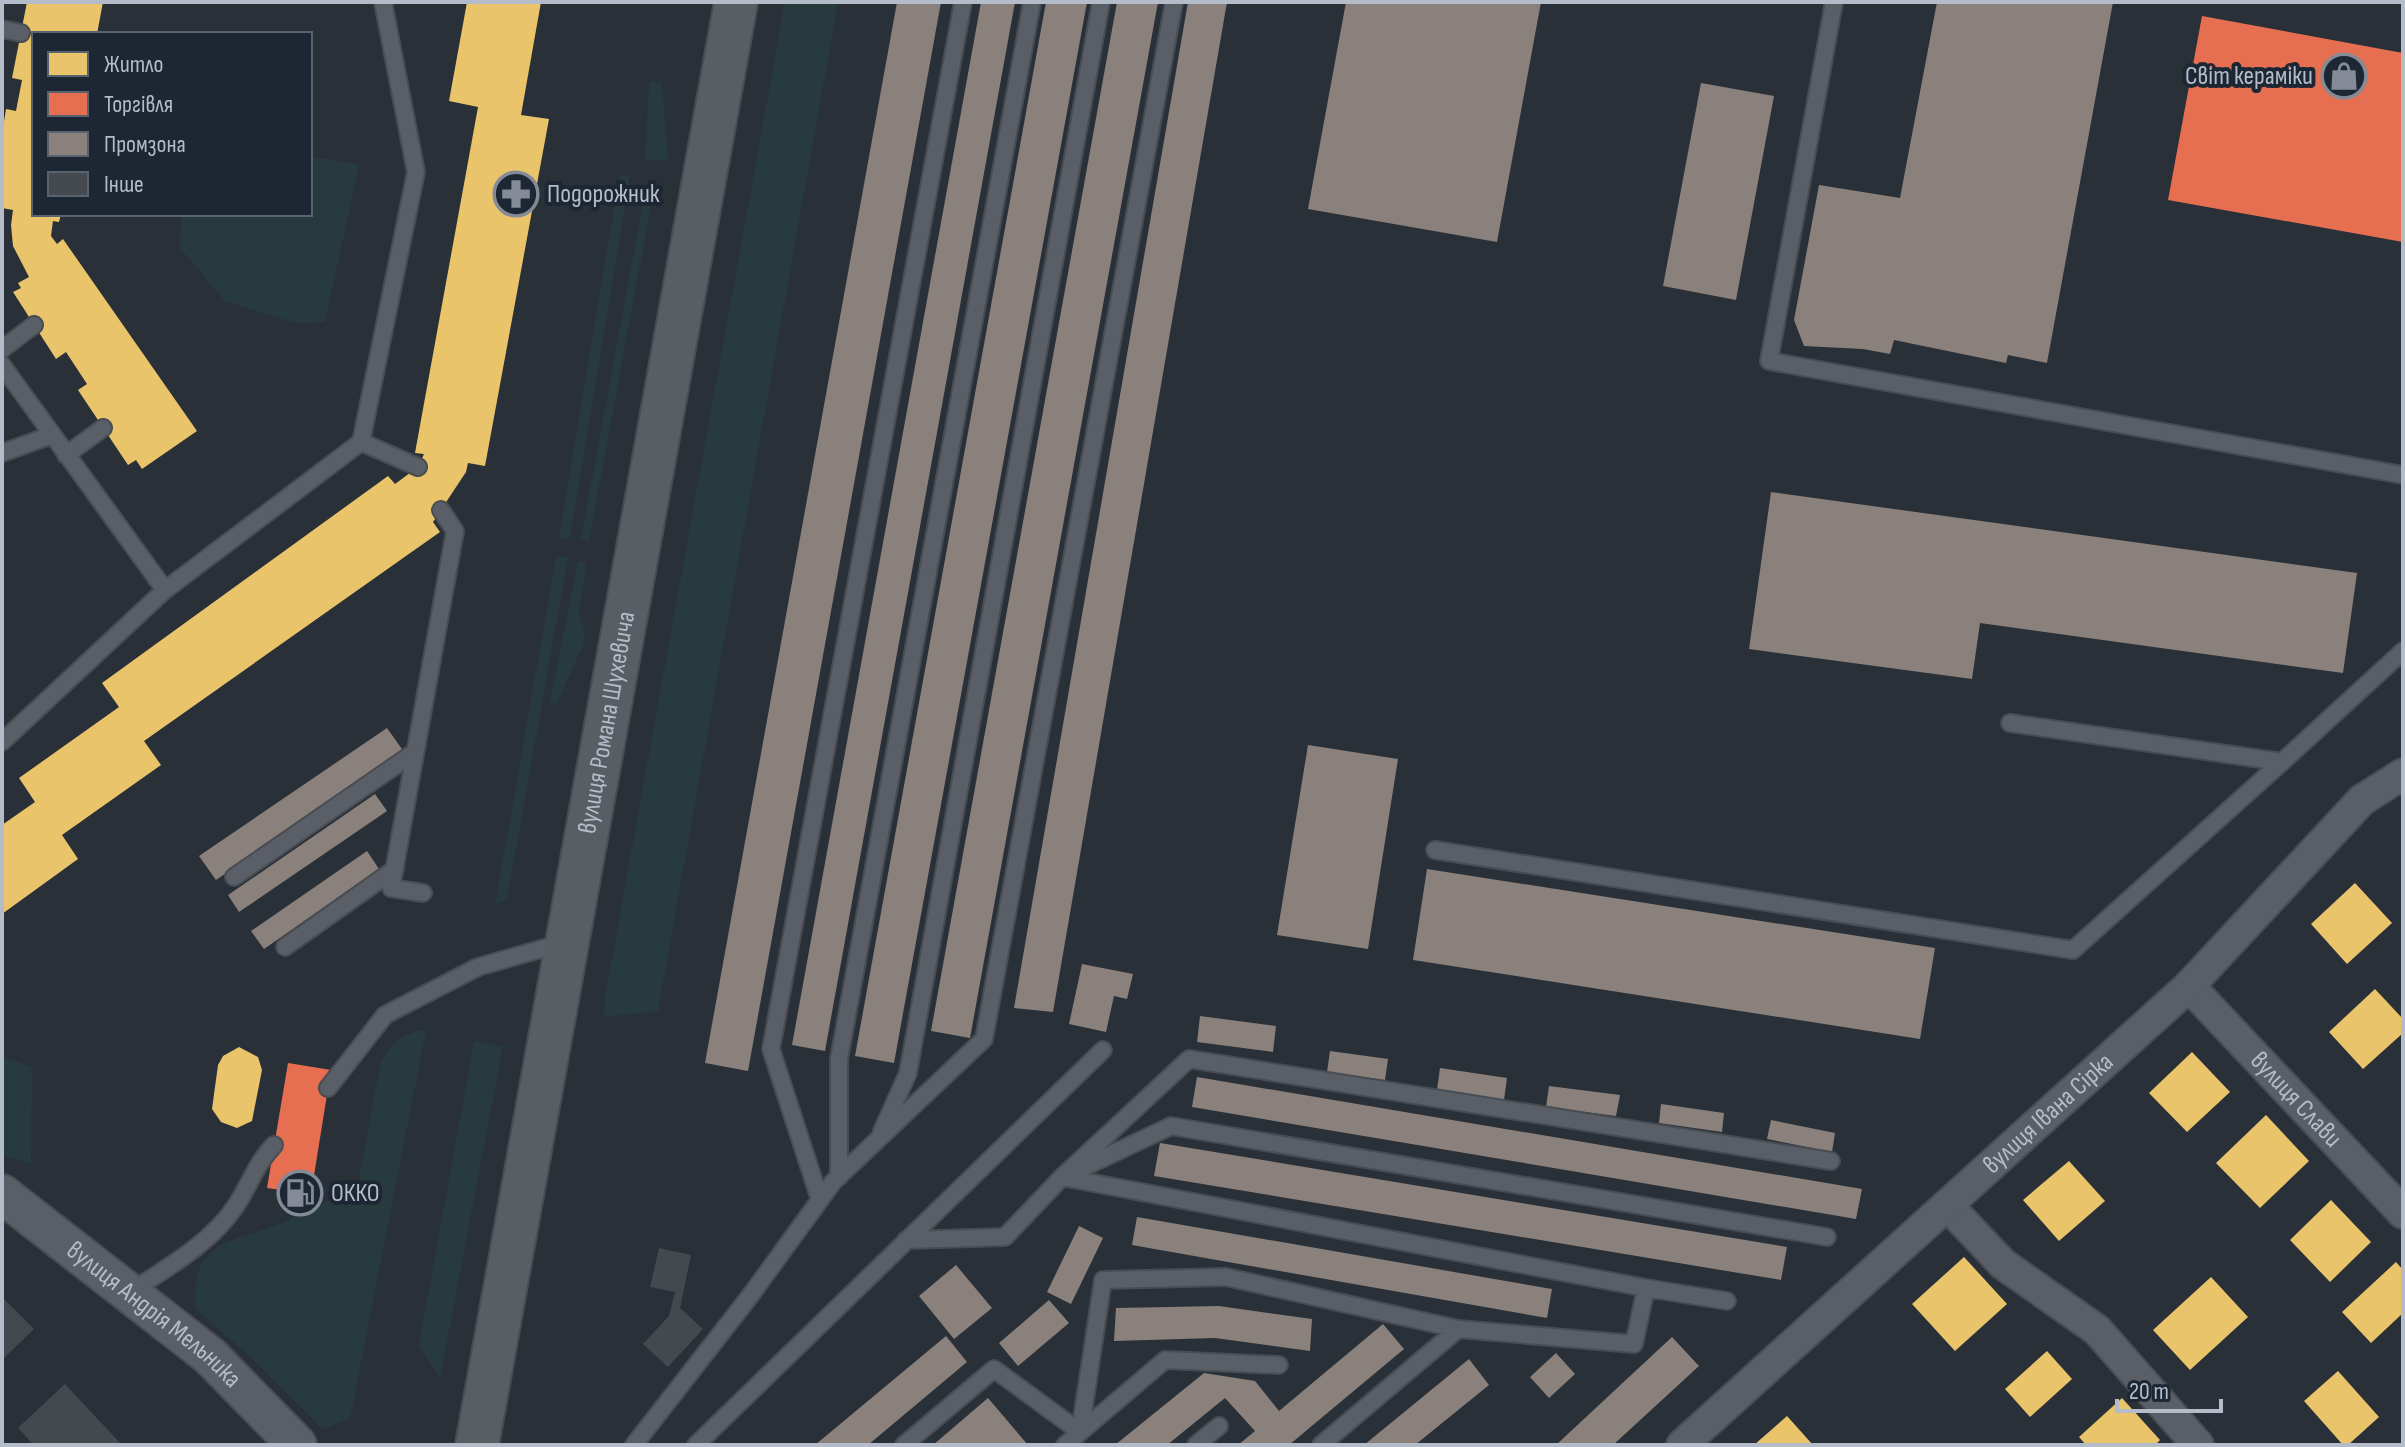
<svg xmlns="http://www.w3.org/2000/svg" width="2405" height="1447" font-family="'Sofia Sans Condensed',sans-serif">
<style>
.green{fill:#273a3e}
.homes{fill:#e9c46a}
.shops{fill:#e76f51}
.industry{fill:#8a817c}
.building{fill:#444950}
.lines{fill:none;stroke-linecap:round;stroke-linejoin:round}
.service-casing{stroke:#484c53;stroke-width:20}
.minor-casing{stroke:#484c53;stroke-width:34}
.tertiary-casing{stroke:#484c53;stroke-width:42}
.secondary-casing{stroke:#484c53;stroke-width:46}
.service{stroke:#5a5e66;stroke-width:16}
.minor{stroke:#5a5e66;stroke-width:30}
.tertiary{stroke:#5a5e66;stroke-width:38}
.secondary{stroke:#595d64;stroke-width:42}
.labels{text-anchor:middle;dominant-baseline:central;stroke-width:8;stroke-linejoin:round;paint-order:stroke}
.poi-label{font-size:26px;fill:#b4bcc9;stroke:#1d2633;text-anchor:start}
.street-label{font-size:26px;fill:#b4bcc9;stroke:#1d2633}
</style>
<rect width="100%" height="100%" fill="#2a3038"/>
<path class="green" d="M 785,2 L 838,2 L 658,1011 L 604,1017 L 605,997 Z
M 649,82 L 662,83 L 668,160 L 645,160 Z
M 310,156 L 359,165 L 325,322 L 295,323 L 225,301 L 180,248 L 181,214 L 310,214 Z
M 620,175 L 630,176 L 570,538 L 559,538 Z
M 647,181 L 655,183 L 589,541 L 581,539 Z
M 556,557 L 568,557 L 507,899 L 495,906 Z
M 578,561 L 586,564 L 579,614 L 584,631 L 583,645 L 557,704 L 550,703 Z
M 418,1030 L 426,1031 L 350,1418 L 323,1429 L 256,1362 L 196,1309 C 189,1236 236,1244 286,1221 C 310,1210 334,1197 358,1185 L 381,1060 L 397,1040 Z
M 474,1042 L 503,1046 L 440,1378 L 419,1345 Z
M 2,1057 L 32,1067 L 31,1164 L 2,1155 Z"/>
<path class="homes" d="M 27,2 L 103,2 L 97,34 L 34,34 L 34,214 L 61,214 L 59,222 L 53,221 L 51,236 L 57,244 L 63,239 L 197,431 L 142,469 L 136,460 L 128,465 L 78,390 L 87,384 L 66,352 L 56,359 L 13,292 L 21,288 L 18,283 L 29,277 L 13,246 L 11,225 L 13,210 L 2,208 L 2,134 L 6,109 L 16,111 L 22,80 L 12,78 Z
M 467,2 L 541,2 L 521,115 L 549,119 L 485,466 L 468,463 L 466,472 L 433,522 L 440,532 L 144,741 L 161,765 L 62,835 L 78,859 L 2,914 L 2,825 L 35,802 L 19,778 L 119,707 L 102,683 L 388,476 L 395,484 L 418,467 L 424,454 L 415,453 L 478,107 L 449,101 Z
M 2355,883 L 2392,923 L 2347,964 L 2311,924 Z
M 2375,989 L 2403,1019 L 2403,1033 L 2363,1069 L 2329,1032 Z
M 239,1047 L 258,1057 L 262,1070 L 252,1121 L 237,1128 L 221,1122 L 212,1109 L 218,1065 L 223,1056 Z
M 2192,1052 L 2230,1092 L 2187,1132 L 2149,1093 Z
M 2266,1115 L 2309,1161 L 2260,1208 L 2216,1163 Z
M 2069,1161 L 2105,1201 L 2059,1241 L 2023,1200 Z
M 2331,1200 L 2371,1242 L 2330,1282 L 2290,1240 Z
M 1964,1257 L 2007,1304 L 1955,1351 L 1912,1304 Z
M 2396,1262 L 2403,1270 L 2403,1313 L 2371,1343 L 2342,1312 Z
M 2211,1277 L 2248,1317 L 2190,1370 L 2153,1330 Z
M 2047,1351 L 2072,1379 L 2030,1417 L 2005,1389 Z
M 2338,1371 L 2379,1417 L 2348,1445 L 2343,1445 L 2304,1401 Z
M 2122,1398 L 2160,1440 L 2155,1445 L 2086,1445 L 2079,1437 Z
M 1787,1416 L 1813,1445 L 1754,1445 Z"/>
<path class="shops" d="M 2202,16 L 2403,53 L 2403,242 L 2168,200 Z
M 288,1063 L 331,1070 L 311,1194 L 267,1188 Z"/>
<path class="industry" d="M 897,2 L 941,2 L 748,1071 L 705,1063 Z
M 981,2 L 1015,2 L 825,1051 L 792,1045 Z
M 1046,2 L 1087,2 L 894,1063 L 855,1056 Z
M 1117,2 L 1158,2 L 970,1038 L 931,1031 Z
M 1188,2 L 1227,2 L 1053,1012 L 1014,1008 Z
M 1346,2 L 1541,2 L 1497,242 L 1308,209 Z
M 1937,2 L 2113,2 L 2047,363 L 2008,355 L 2006,363 L 1894,340 L 1890,354 L 1863,349 L 1804,346 L 1794,320 L 1819,185 L 1900,198 Z
M 1701,83 L 1774,96 L 1736,300 L 1663,286 Z
M 1771,492 L 2357,573 L 2343,673 L 1980,623 L 1972,679 L 1749,649 Z
M 387,728 L 404,752 L 216,880 L 199,856 Z
M 1308,745 L 1398,759 L 1368,949 L 1277,935 Z
M 375,794 L 387,811 L 239,912 L 228,895 Z
M 367,851 L 379,869 L 264,949 L 251,931 Z
M 1427,869 L 1935,948 L 1920,1039 L 1413,960 Z
M 1082,964 L 1133,974 L 1127,999 L 1114,996 L 1106,1032 L 1069,1024 Z
M 1200,1016 L 1276,1026 L 1273,1052 L 1197,1042 Z
M 1330,1051 L 1388,1059 L 1385,1080 L 1327,1072 Z
M 1440,1068 L 1507,1078 L 1504,1100 L 1437,1090 Z
M 1197,1077 L 1862,1189 L 1856,1219 L 1192,1107 Z
M 1549,1086 L 1620,1095 L 1616,1116 L 1546,1107 Z
M 1661,1104 L 1724,1113 L 1722,1132 L 1659,1123 Z
M 1771,1120 L 1835,1133 L 1832,1152 L 1767,1139 Z
M 1160,1143 L 1787,1247 L 1781,1280 L 1154,1176 Z
M 1137,1217 L 1552,1289 L 1547,1318 L 1132,1245 Z
M 1079,1226 L 1103,1238 L 1071,1304 L 1047,1292 Z
M 956,1265 L 992,1308 L 954,1339 L 919,1296 Z
M 1049,1300 L 1069,1323 L 1018,1366 L 999,1343 Z
M 1219,1306 L 1312,1319 L 1310,1351 L 1215,1338 L 1114,1341 L 1116,1308 Z
M 1383,1324 L 1404,1349 L 1289,1445 L 1238,1445 L 1255,1431 L 1225,1398 L 1167,1445 L 1115,1445 L 1204,1373 L 1255,1381 L 1279,1411 Z
M 946,1336 L 967,1362 L 868,1445 L 815,1445 Z
M 1672,1337 L 1699,1366 L 1613,1445 L 1556,1445 Z
M 1556,1353 L 1575,1374 L 1549,1398 L 1530,1377 Z
M 1469,1359 L 1489,1385 L 1415,1445 L 1364,1445 Z
M 988,1398 L 1028,1445 L 933,1445 Z"/>
<path class="building" d="M 659,1248 L 691,1255 L 680,1308 L 703,1329 L 668,1367 L 643,1344 L 669,1316 L 675,1292 L 650,1287 Z
M 2,1297 L 34,1329 L 2,1360 Z
M 65,1384 L 122,1445 L 34,1445 L 18,1428 Z"/>
<g class="lines">
<g class="service-casing">
<path id="service" d="M 1834,2 L 1769,361 L 2403,475
M 2,29 L 21,33
M 2,349 L 34,325
M 2,365 L 165,590
M 361,442 L 418,467
M 2,453 L 52,435
M 66,455 L 103,428
M 2010,723 L 2282,762 L 2403,651
M 2,742 L 165,590 L 361,442 L 416,172 L 383,2
M 1435,850 L 2073,950 L 2282,762
M 234,877 L 415,752
M 423,893 L 391,888 L 455,531 L 441,510
M 285,947 L 395,869
M 328,1088 L 385,1015 L 478,967 L 566,942
M 882,1131 L 908,1073 L 1101,2
M 1078,1170 L 1171,1126 L 1827,1237
M 839,1177 L 839,1059 L 1032,2
M 1062,1177 L 1189,1059 L 1831,1161
M 820,1200 L 771,1049 L 963,2
M 906,1240 L 1005,1237 L 1062,1177 L 1646,1288 L 1727,1301
M 130,1292 C 165,1269 211,1243 235,1207 C 250,1185 255,1165 274,1145
M 1080,1432 L 1103,1280 L 1226,1277 L 1458,1329
M 634,1445 L 750,1296 L 833,1182 L 984,1039 L 1174,2
M 696,1445 L 1103,1050
M 904,1445 L 994,1369 L 1080,1432
M 1065,1445 L 1165,1360 L 1279,1365
M 1196,1445 L 1219,1426
M 1321,1445 L 1458,1329 L 1634,1344 L 1646,1288"/>
</g>
<g class="minor-casing">
<g id="minor">
<path id="s1" d="M 2189,986 L 2403,1213"/>
<path d="M 1947,1205 L 2003,1264 L 2097,1330 L 2198,1445"/>
<path id="s2" d="M 1682,1445 L 2189,986 L 2362,800 L 2403,774"/>
</g>
</g>
<g class="tertiary-casing">
<g id="tertiary">
<path id="s3" d="M 2,1194 L 210,1356 L 297,1445"/>
</g>
</g>
<g class="secondary-casing">
<g id="secondary">
<path id="s4" d="M 477,1445 L 736,2"/>
</g>
</g>
<use href="#service" class="service"/>
<use href="#minor" class="minor"/>
<use href="#tertiary" class="tertiary"/>
<use href="#secondary" class="secondary"/>
</g>
<defs>
<g id="shop-ring" transform="scale(2.3)"><circle r="9.5" fill="#1d2633" stroke="#848b96" stroke-width="1.5"/><path d="M-5-2.5h2.3a2.7 3.5 0 0 1 5.4 0H5L5.5 6h-11ZM-1.5-2.5h3a1.5 2.3 0 0 0-3 0Z" fill="#848b96"/></g>
<g id="pharmacy-ring" transform="scale(2.3)"><circle r="9.5" fill="#1d2633" stroke="#848b96" stroke-width="1.5"/><path d="M-2-6h4v4h4v4h-4v4h-4v-4h-4v-4h4Z" fill="#848b96"/></g>
<g id="fuel-ring" transform="scale(2.3)"><circle r="9.5" fill="#1d2633" stroke="#848b96" stroke-width="1.5"/><path d="M-5.5-6h7V0h2V4h1.3V-2.5L3-4.5l.8-.8L6-3V5H2.5V1h-1V6h-7ZM-4.2-4.7v3.2H.2V-4.7Z" fill="#848b96"/></g>
</defs>
<g fill-rule="evenodd">
<use href="#shop-ring" x="2344" y="76"/>
<use href="#pharmacy-ring" x="516" y="194"/>
<use href="#fuel-ring" x="300" y="1193"/>
</g>
<g class="labels">
<g class="poi-label">
<text x="2313" y="76" text-anchor="end">Світ кераміки</text>
<text x="547" y="194">Подорожник</text>
<text x="331" y="1193">ОККО</text>
</g>
<g class="street-label">
<text stroke="none"><textPath href="#s4" startOffset="734">вулиця Романа Шухевича</textPath></text>
<text stroke="none"><textPath href="#s1" startOffset="156">вулиця Слави</textPath></text>
<text stroke="none"><textPath href="#s2" startOffset="494">вулиця Івана Сірка</textPath></text>
<text stroke="none"><textPath href="#s3" startOffset="194">вулиця Андрія Мельника</textPath></text>
</g>
</g>
<rect width="2405" height="1447" fill="none" stroke="#b4bcc9" stroke-width="8"/>
<rect x="32" y="32" width="280" height="184" fill="#1d2633" stroke="#59626f" stroke-width="2"/>
<rect x="48" y="52" width="40" height="24" fill="#e9c46a" stroke="#59626f" stroke-width="2"/>
<text x="104" y="72" font-size="24" fill="#b4bcc9">Житло</text>
<rect x="48" y="92" width="40" height="24" fill="#e76f51" stroke="#59626f" stroke-width="2"/>
<text x="104" y="112" font-size="24" fill="#b4bcc9">Торгівля</text>
<rect x="48" y="132" width="40" height="24" fill="#8a817c" stroke="#59626f" stroke-width="2"/>
<text x="104" y="152" font-size="24" fill="#b4bcc9">Промзона</text>
<rect x="48" y="172" width="40" height="24" fill="#444950" stroke="#59626f" stroke-width="2"/>
<text x="104" y="192" font-size="24" fill="#b4bcc9">Інше</text>
<path d="M2117 1399v12h104v-12" fill="none" stroke="#b4bcc9" stroke-width="4"/>
<text x="2129" y="1399" font-size="24" fill="#b4bcc9" stroke="#1d2633" stroke-width="6" paint-order="stroke">20 m</text>
</svg>
